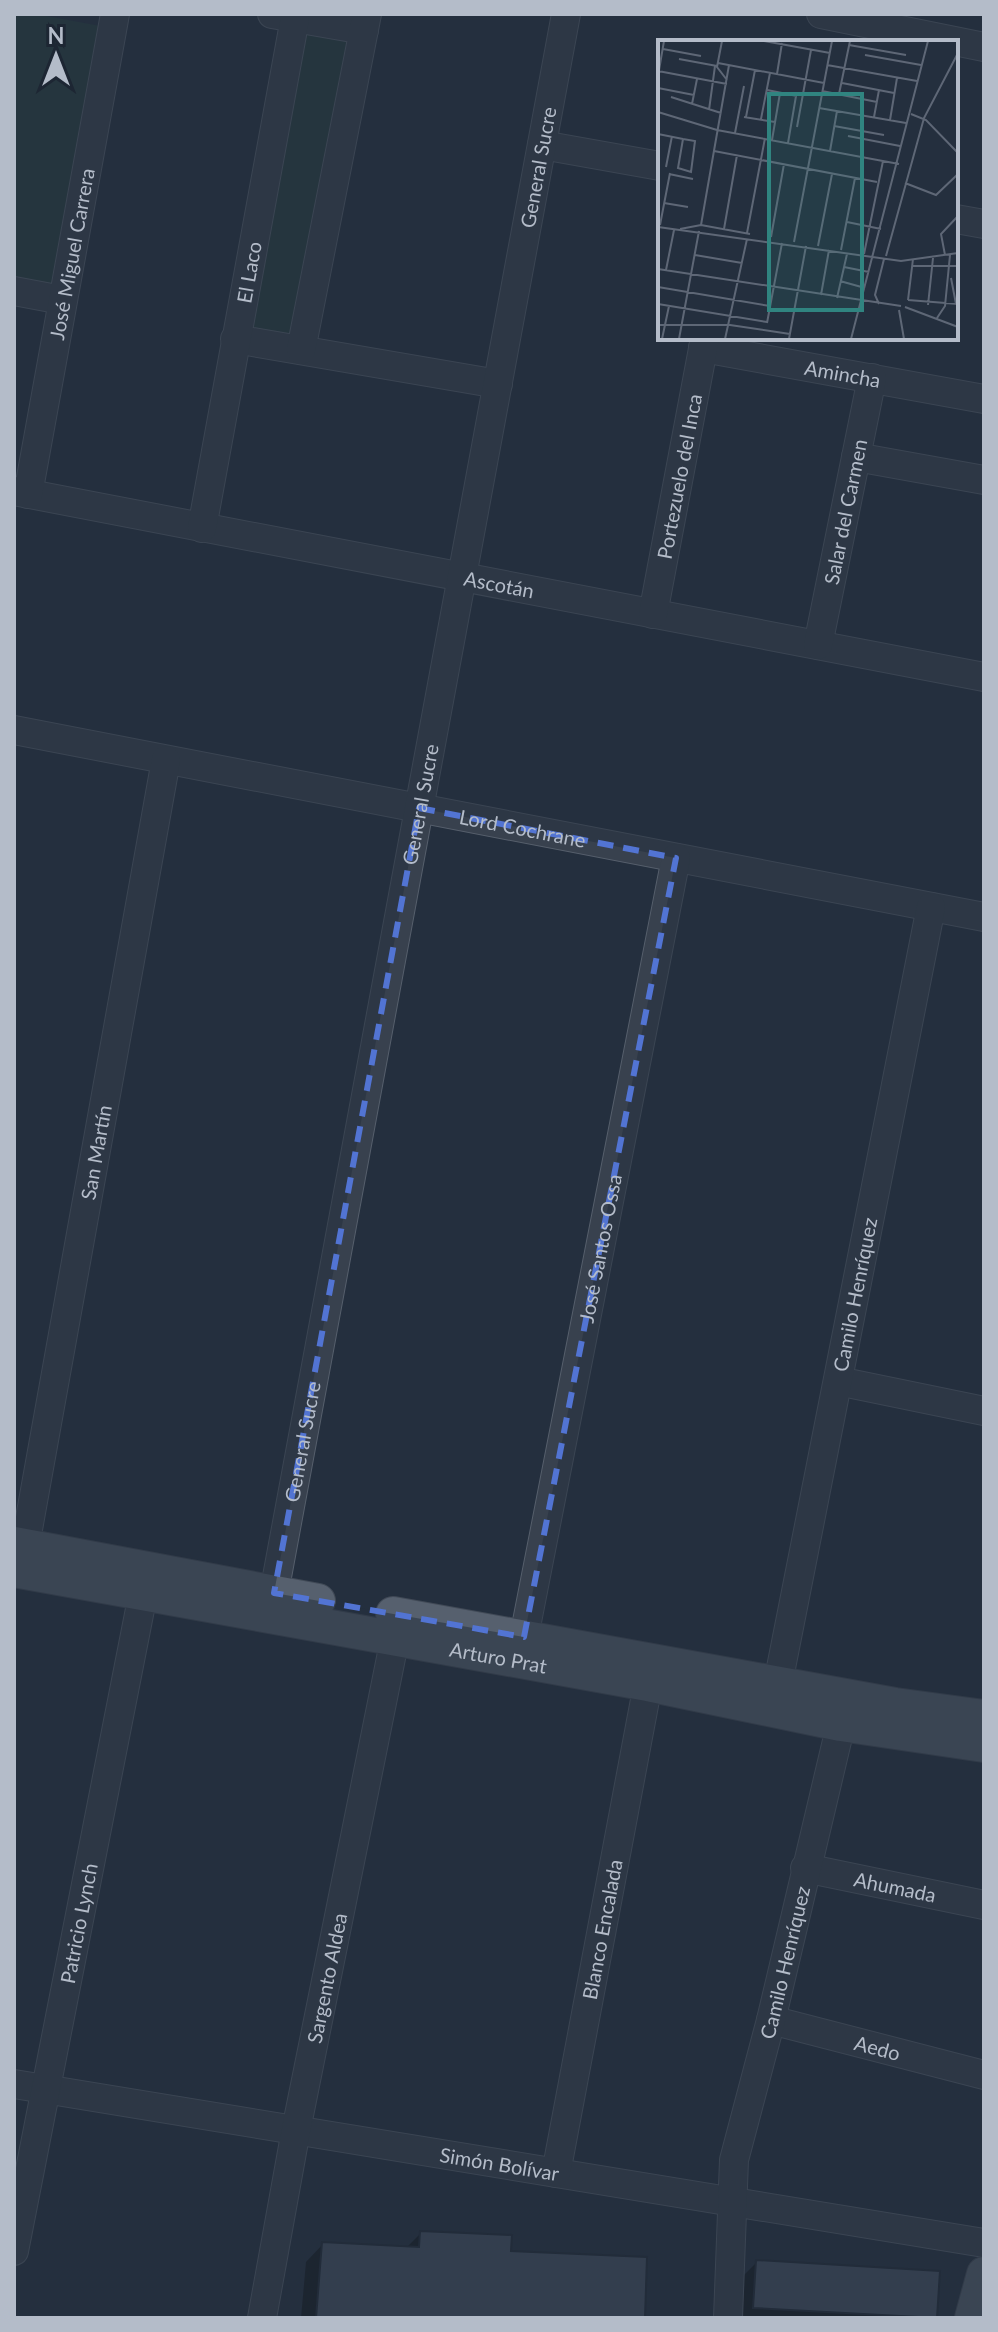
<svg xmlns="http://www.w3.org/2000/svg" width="998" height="2332" font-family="Lato,sans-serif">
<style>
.green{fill:#263c3f}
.shadow{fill:#0007}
.building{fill:#455162;stroke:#1f2835;stroke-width:2}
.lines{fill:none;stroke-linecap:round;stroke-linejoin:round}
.minor-casing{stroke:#565f6c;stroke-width:30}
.major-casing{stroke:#414a57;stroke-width:36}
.minor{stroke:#38414e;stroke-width:28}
.major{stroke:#56606e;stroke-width:34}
.marked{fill:none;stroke:#5274d3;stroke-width:6;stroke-dasharray:16 10;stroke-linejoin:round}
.labels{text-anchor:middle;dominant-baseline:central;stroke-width:8;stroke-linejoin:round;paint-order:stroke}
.street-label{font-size:20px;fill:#b4bcc9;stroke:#1d2633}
.inset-road{fill:none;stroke:#5e6776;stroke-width:2}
.view{fill:#308480;fill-opacity:0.15;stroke:#308480;stroke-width:4}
.inset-edge{fill:none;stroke:#b4bcc9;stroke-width:4}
</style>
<rect width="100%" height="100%" fill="#242f3e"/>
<path class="green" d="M 14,14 L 36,14 L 106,27 L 52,289 L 14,282 Z
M 303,27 L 348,34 L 294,339 L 244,331 Z"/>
<path class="shadow" d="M 421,2233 L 509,2253 L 643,2318 L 301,2318 L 306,2262 L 323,2244 L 406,2248 Z
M 757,2262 L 937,2273 L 935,2318 L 737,2318 L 740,2279 Z"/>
<path class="building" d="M 420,2231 L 512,2235 L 511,2251 L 647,2257 L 645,2318 L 316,2318 L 322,2242 L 419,2247 Z
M 756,2260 L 940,2271 L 937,2318 L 753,2308 Z"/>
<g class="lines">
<g class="minor-casing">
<g id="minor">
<path d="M 272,14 L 364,30"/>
<path d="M 821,14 L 984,47"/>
<path d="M 542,145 L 660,166"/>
<path d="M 956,219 L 984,224"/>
<path d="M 14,291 L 62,300"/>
<path d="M 235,339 L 498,384"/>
<path id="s1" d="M 703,348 L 984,399"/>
<path d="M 301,350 L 367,14"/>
<path d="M 856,457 L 984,480"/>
<path id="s2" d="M 14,491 L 984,677"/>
<path id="s3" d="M 28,494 L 115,14"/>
<path id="s4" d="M 202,528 L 295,18"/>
<path id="s5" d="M 653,614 L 705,338"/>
<path id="s6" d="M 818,645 L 872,378"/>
<path id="s7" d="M 14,730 L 984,917"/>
<path d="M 838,1381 L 984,1411"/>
<path id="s8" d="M 25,1546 L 166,760"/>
<path id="s9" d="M 274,1593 L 566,14"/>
<path id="s10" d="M 524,1637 L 676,858"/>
<path id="s11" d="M 778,1683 L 931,907"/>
<path id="s12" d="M 805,1868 L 984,1905"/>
<path id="s13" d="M 771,2020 L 984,2075"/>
<path id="s14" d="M 14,2084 L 984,2243"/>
<path id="s15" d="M 556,2173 L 648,1684"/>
<path id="s16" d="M 14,2251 L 143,1594"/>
<path id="s17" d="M 262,2318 L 296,2130 L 395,1638"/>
<path id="s18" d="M 728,2318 L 734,2160 L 771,2020 L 841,1724"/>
</g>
</g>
<g class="major-casing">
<g id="major">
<path d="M 14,1544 L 318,1601"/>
<path id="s19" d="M 14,1570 L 648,1684 L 841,1724 L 984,1745"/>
<path d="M 393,1614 L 895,1705 L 984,1717"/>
<path d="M 972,2318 L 984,2274"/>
</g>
</g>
<use href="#minor" class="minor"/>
<use href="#major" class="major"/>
</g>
<path d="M0 0H998V2332H0ZM 419,808 L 676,858 L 524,1637 L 274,1593 Z" fill="#242f3e" fill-opacity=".55" fill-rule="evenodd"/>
<path class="marked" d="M 419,808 L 676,858 L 524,1637 L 274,1593 Z"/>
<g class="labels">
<g class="street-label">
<text stroke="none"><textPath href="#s9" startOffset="1450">General Sucre</textPath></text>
<text stroke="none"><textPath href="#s3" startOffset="244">José Miguel Carrera</textPath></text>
<text stroke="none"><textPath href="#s4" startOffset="260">El Laco</textPath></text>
<text stroke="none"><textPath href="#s1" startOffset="142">Amincha</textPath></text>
<text stroke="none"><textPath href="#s5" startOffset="140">Portezuelo del Inca</textPath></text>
<text stroke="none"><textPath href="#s6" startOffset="136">Salar del Carmen</textPath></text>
<text stroke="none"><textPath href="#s2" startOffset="494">Ascotán</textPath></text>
<text stroke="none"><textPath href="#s9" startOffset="802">General Sucre</textPath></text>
<text stroke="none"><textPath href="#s7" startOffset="518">Lord Cochrane</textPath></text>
<text stroke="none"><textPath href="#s8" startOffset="400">San Martín</textPath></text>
<text stroke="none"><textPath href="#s10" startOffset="396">José Santos Ossa</textPath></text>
<text stroke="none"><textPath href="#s11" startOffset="396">Camilo Henríquez</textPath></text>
<text stroke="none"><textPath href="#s9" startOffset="154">General Sucre</textPath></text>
<text stroke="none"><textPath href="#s19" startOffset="492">Arturo Prat</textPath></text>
<text stroke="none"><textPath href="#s12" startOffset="92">Ahumada</textPath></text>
<text stroke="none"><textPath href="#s16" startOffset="334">Patricio Lynch</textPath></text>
<text stroke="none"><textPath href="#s15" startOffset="248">Blanco Encalada</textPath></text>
<text stroke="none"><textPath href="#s18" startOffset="362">Camilo Henríquez</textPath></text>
<text stroke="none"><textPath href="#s17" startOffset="346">Sargento Aldea</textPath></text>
<text stroke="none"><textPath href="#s13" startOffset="110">Aedo</textPath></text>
<text stroke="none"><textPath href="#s14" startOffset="492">Simón Bolívar</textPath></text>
</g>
</g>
<g transform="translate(658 40)">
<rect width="300" height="300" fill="#242f3e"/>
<path class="inset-road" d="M 64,1 L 59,27 L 69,40M 106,1 L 172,13M 191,5 L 248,15M 5,9 L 43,16M 207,15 L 263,25M 21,19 L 59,26M 60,23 L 166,43M 169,25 L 259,41M 0,31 L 69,44M 119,34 L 124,3M 0,36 L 6,1M 184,43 L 236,53M 0,48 L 36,55M 109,50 L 139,56M 164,51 L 219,62M 181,54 L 192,1M 13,57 L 63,73M 34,64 L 39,39M 161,68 L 248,83M 51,70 L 57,26M 0,72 L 59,90 L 241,124M 253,74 L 268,80 L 300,113M 86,77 L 117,82M 88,77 L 97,30M 216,77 L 221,50M 103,79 L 112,33M 232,80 L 239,38M 176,86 L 226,95M 139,87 L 153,10M 77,93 L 86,46M 0,94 L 25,99 L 37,101 L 33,132 L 20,128 L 25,99M 190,96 L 242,106M 114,100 L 122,53M 130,103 L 138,56M 56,111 L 219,142M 172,111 L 179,71M 8,127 L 14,96M 11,134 L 35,139M 247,143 L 278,155 L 300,134M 6,163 L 30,167M 189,182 L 223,189M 2,185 L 12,133M 43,185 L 71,25M 0,187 L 243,221 L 300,213M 22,189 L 43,185 L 92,194M 66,189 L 79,115M 89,193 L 107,98M 113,197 L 126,124M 136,202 L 174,1M 160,206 L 174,134M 183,210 L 197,138M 206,214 L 225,121M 37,215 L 84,223M 287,215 L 283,194 L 300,176M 228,216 L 266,78 L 300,13M 255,226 L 300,226M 186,227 L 211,232M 0,229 L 243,266M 8,230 L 16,190M 293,238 L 298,264M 182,241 L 207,248M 0,247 L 112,266M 163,255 L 171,210M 179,258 L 189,214M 250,260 L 300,264M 250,260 L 255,219M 0,264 L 109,282M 221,264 L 217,255 L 226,219M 270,265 L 275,218M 247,267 L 300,287M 241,270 L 246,299M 279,278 L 287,266 L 292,215M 109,283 L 124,203M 0,285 L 72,285 L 132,294M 4,299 L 11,266M 21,299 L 41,191M 67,299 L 89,199M 131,299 L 148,206M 193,299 L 270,1"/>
<path class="view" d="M 111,54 L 204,54 L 204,270 L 111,270 Z"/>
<rect width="300" height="300" class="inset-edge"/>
</g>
<rect width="998" height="2332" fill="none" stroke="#b4bcc9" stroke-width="32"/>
<g transform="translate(56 56)" stroke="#1d2633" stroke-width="6" paint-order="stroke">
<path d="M0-6L14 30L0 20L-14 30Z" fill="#b4bcc9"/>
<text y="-12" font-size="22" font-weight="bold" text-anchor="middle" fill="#b4bcc9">N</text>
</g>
</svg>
